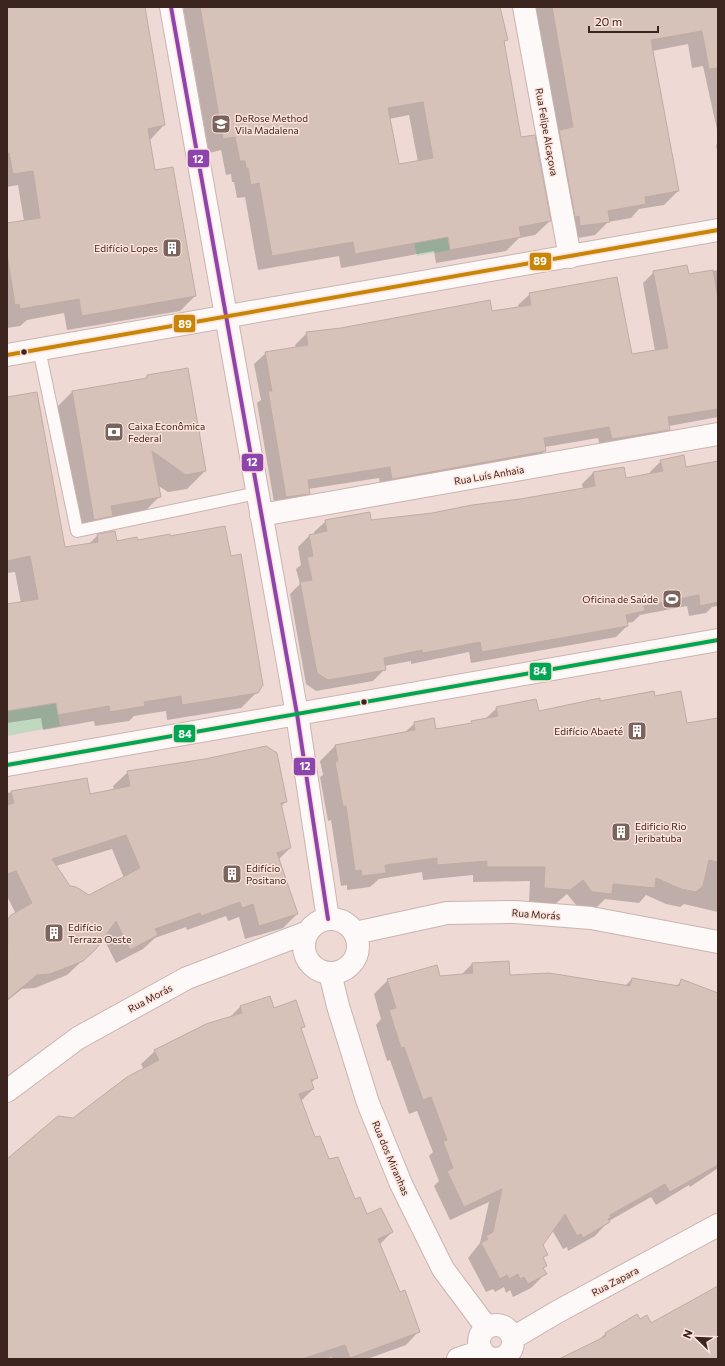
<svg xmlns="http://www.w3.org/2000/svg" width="725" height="1366" font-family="Commissioner,sans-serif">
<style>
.green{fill:#c0d7c0}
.shadow{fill:#0003;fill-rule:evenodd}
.building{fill:#d6c2b9;stroke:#c0aca4;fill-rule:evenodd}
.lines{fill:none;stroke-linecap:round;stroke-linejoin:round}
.lane-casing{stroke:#cab4af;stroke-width:14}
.street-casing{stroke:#cab4af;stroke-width:24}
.lane{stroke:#fdf9f9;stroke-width:12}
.street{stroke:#fdf9f9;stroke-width:22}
.bus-1-casing{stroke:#fee4dd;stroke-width:7}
.bus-2-casing{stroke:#fee4dd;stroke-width:7}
.bus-3-casing{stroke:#fee4dd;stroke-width:7}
.bus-1{stroke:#8e44ad;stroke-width:4}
.bus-2{stroke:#c88608;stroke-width:4}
.bus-3{stroke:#00a651;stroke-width:4}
.bus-dot{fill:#3d251f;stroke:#fee4dd;stroke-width:1.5}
.labels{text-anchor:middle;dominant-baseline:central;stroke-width:3;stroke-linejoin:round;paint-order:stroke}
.poi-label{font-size:10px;fill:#3d251f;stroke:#fee4dd;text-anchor:start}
.street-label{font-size:10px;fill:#3d251f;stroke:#fee4dd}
.line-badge{stroke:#fee4dd;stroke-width:1.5}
.badge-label{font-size:11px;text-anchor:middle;font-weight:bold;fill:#fff}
</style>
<rect width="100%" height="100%" fill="#efd9d4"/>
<path class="green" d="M 448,237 L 450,250 L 417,256 L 414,243 Z
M 56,703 L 60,726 L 7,736 L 7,711 Z"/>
<path class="shadow" d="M 7,7 L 143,7 L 164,125 L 150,140 L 154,171 L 195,296 L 180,311 L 67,330 L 64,313 L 27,320 L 20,326 L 7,328 L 7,224 L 24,221 L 18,185 L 7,187 Z
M 183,7 L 500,7 L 506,40 L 504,43 L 520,138 L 550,221 L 535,235 L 519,238 L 506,251 L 436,263 L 434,251 L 341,268 L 339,256 L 258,270 L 245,197 L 237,198 L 234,182 L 232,182 L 231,174 L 226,175 L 221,150 L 209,153 ZM 409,115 L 418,162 L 398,165 L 389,119 Z
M 534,7 L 718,7 L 718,134 L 703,66 L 692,68 L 688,44 L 652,51 L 678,191 L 664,205 L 639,209 L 631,218 L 608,222 L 595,235 L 566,240 Z
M 718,143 L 718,156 L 716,145 Z
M 718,270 L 718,417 L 669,426 L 669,429 L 658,441 L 601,450 L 598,438 L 545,447 L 545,451 L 534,462 L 381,490 L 379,478 L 308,489 L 309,493 L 298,504 L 275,508 L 257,403 L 261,400 L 254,364 L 266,353 L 296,348 L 295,345 L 307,333 L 519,308 L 518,305 L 530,294 L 631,356 L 655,351 L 643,283 L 654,272 L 688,276 Z
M 147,376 L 205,471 L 187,489 L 168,492 L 157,485 L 159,497 L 141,515 L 93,534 L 76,537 L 54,410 L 72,392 L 144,380 Z
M 7,398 L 64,549 L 89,544 L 98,535 L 116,542 L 137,541 L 257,692 L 241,708 L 167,720 L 166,711 L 134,716 L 129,721 L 95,726 L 94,721 L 43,730 L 41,718 L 7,723 L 7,605 L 21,603 L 15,572 L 7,573 Z
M 661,461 L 686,468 L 718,463 L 718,606 L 712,607 L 706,613 L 689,616 L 687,606 L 640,615 L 633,622 L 627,623 L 627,626 L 616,637 L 471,663 L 469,652 L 411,664 L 411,661 L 384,666 L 385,669 L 373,681 L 316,691 L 306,684 L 290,594 L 300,584 L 296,569 L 301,565 L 298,547 L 309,536 L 314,535 L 314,532 L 326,521 L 370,521 L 432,514 L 583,489 L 582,484 L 593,473 L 625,479 L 650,474 L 650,472 Z
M 654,697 L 686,725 L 718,719 L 718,912 L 684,904 L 680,907 L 666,904 L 646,895 L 639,903 L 605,899 L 596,908 L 577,906 L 567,894 L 554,905 L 529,902 L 530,881 L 473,882 L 473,875 L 423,880 L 422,872 L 379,879 L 370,887 L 347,890 L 347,885 L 341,886 L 331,820 L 328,821 L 320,777 L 323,775 L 320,761 L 335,746 L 404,733 L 415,723 L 435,730 L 470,724 L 485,719 L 497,708 L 538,712 L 600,702 Z
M 128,772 L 286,801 L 281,807 L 290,848 L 278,860 L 297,914 L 283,928 L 245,939 L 239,917 L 228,921 L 226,916 L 187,930 L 186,927 L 155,938 L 143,949 L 116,963 L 103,937 L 95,949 L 67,975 L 35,988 L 22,989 L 7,1001 L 7,921 L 16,914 L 7,896 L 7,793 L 86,779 L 89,795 L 114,790 L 113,786 ZM 112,849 L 124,878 L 89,896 L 69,887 L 56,866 Z
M 472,964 L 509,976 L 625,986 L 632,979 L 676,986 L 682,981 L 718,993 L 718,1168 L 690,1187 L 689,1185 L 656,1205 L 651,1197 L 609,1221 L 595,1236 L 568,1251 L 567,1247 L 563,1249 L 552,1230 L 541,1245 L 546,1254 L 542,1258 L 546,1265 L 543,1269 L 545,1274 L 531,1288 L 513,1297 L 510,1290 L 506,1293 L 504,1287 L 495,1292 L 493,1289 L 486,1292 L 468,1258 L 480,1243 L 489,1202 L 450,1220 L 434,1186 L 439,1181 L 429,1156 L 433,1152 L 417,1111 L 409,1114 L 390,1060 L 387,1061 L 376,1025 L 381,1019 L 374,994 L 388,980 L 461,975 Z
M 269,997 L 273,1009 L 304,1026 L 300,1029 L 316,1078 L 311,1083 L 313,1089 L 301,1101 L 315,1139 L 354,1201 L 366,1215 L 392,1232 L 379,1245 L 399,1293 L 419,1331 L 406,1345 L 367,1359 L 332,1359 L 332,1357 L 326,1359 L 7,1359 L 7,1160 L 74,1119 L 144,1070 L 141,1064 L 155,1051 L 229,1018 L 240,1007 Z
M 718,1287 L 718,1359 L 562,1359 L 598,1341 L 605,1334 L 637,1316 L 639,1321 L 651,1325 Z"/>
<path class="building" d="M 7,7 L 145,7 L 165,125 L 148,129 L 155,170 L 173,167 L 196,296 L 82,316 L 79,299 L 20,309 L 19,304 L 15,305 L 7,254 L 7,223 L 40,218 L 33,171 L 13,174 L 9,153 L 7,154 Z
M 200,7 L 500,7 L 508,40 L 504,41 L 521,137 L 535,135 L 551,221 L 519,227 L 521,237 L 450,250 L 448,237 L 355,254 L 353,242 L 272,256 L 259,183 L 251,185 L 248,168 L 246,168 L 245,161 L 240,161 L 235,137 L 223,139 ZM 423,102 L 433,158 L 399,164 L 388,108 Z
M 552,7 L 718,7 L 718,68 L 709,69 L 702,31 L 651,40 L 679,191 L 645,197 L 646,204 L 608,211 L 610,222 L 580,226 L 579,216 L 575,217 L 559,130 L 573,127 Z
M 687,265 L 689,274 L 713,270 L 718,299 L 718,409 L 668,417 L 670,430 L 612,439 L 609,427 L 544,438 L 546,451 L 420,474 L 392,479 L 390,467 L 308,480 L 310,494 L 286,497 L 268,391 L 272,391 L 265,352 L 308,345 L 306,332 L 341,328 L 490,300 L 492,311 L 531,305 L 529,293 L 617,277 L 632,354 L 668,348 L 653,271 Z
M 188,368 L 206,471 L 186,475 L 152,451 L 161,497 L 111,506 L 113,516 L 94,520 L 72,391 L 147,378 L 147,375 Z
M 37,392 L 65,547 L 98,542 L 97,534 L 115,531 L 117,541 L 137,537 L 138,540 L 170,534 L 170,536 L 225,526 L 231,556 L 241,554 L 263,685 L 258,693 L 182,705 L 181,696 L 144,702 L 145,706 L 110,712 L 109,706 L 58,715 L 56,703 L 7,711 L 7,604 L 38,599 L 30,556 L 7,561 L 7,397 Z
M 684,455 L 686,467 L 718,461 L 718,602 L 700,606 L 699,595 L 644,606 L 645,611 L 626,615 L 628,626 L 482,652 L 480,642 L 423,653 L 422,650 L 384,658 L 386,670 L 328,680 L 317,673 L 300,582 L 312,580 L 307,557 L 313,556 L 309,535 L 327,531 L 325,520 L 370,512 L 371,520 L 432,513 L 472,505 L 520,499 L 595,486 L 593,472 L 624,467 L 626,478 L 663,471 L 660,460 Z
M 654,691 L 655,696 L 681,691 L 687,723 L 718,718 L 718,862 L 709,860 L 703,886 L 696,892 L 681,889 L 656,878 L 655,888 L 613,884 L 612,894 L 592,892 L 583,880 L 570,890 L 544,888 L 545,867 L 487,867 L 487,861 L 437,865 L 437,858 L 385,865 L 386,873 L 362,876 L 361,870 L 355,871 L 346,806 L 343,806 L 335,762 L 338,761 L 335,745 L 415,730 L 414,722 L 434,718 L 436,729 L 472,723 L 471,721 L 498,716 L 496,707 L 536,699 L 539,711 L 600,698 L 600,701 Z
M 266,746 L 277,753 L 287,802 L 281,803 L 291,848 L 277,853 L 298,914 L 259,926 L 253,904 L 242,908 L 240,902 L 201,916 L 200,913 L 155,929 L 158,935 L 130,950 L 116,921 L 96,949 L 83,961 L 50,974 L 37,975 L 7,1000 L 8,919 L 11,915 L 32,903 L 16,871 L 7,874 L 7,805 L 14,803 L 11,791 L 87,778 L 90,794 L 130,786 L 127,771 L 205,759 ZM 126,835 L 140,868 L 89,895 L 76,887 L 70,886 L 52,859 Z
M 509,961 L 510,975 L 549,973 L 630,986 L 632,978 L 679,986 L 681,979 L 718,993 L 718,1165 L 670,1192 L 665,1184 L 610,1215 L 611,1217 L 608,1219 L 610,1222 L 583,1238 L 581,1234 L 577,1236 L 565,1214 L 543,1245 L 548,1255 L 543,1257 L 547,1266 L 543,1268 L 547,1274 L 528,1284 L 524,1277 L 520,1279 L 518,1274 L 509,1279 L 507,1275 L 500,1279 L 481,1243 L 488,1239 L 486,1236 L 493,1232 L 502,1189 L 464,1207 L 447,1171 L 453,1168 L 443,1141 L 447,1140 L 431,1097 L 423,1100 L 404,1047 L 401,1048 L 389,1010 L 396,1008 L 387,979 L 437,965 L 440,976 L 473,973 L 472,963 Z
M 270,996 L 274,1008 L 296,1000 L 305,1027 L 301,1028 L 318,1078 L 311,1080 L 314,1089 L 299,1094 L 315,1137 L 320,1136 L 329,1159 L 338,1157 L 355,1199 L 360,1197 L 367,1214 L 381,1208 L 393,1232 L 378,1239 L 400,1292 L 405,1290 L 420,1332 L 350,1358 L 345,1345 L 302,1359 L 7,1359 L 7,1159 L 58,1116 L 73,1118 L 127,1077 L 159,1060 L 154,1050 L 206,1024 L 242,1013 L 240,1006 Z
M 718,1286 L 718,1359 L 559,1359 L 606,1336 L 605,1333 L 637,1314 L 640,1319 L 647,1315 L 651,1323 Z"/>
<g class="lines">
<g class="lane-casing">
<path id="lane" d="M 39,349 L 77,531 L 257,493"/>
</g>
<g class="street-casing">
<path id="street" d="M 171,7 L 297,714 L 328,919
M 524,7 L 570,257
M 7,355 L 718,230
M 261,515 L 718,434
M 7,765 L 718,640
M304 946a27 27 0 1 1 54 0a27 27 0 1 1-54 0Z
M 355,933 L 447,913 L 515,912 L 591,918 L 718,942
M 330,973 L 338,1006 L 368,1103 L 401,1184 L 443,1269 L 487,1328
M 7,1091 L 78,1038 L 187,978 L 308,932
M479 1342a17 17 0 1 1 34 0a17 17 0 1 1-34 0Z
M 513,1338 L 557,1312 L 718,1225
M 458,1359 L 482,1351"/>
</g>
<use href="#lane" class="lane"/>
<use href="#street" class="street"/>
<g class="bus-1-casing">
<path id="bus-1" d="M 171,7 L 297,714 L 328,919"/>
</g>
<g class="bus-2-casing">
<path id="bus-2" d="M 7,355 L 718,230"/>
</g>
<g class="bus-3-casing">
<path id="bus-3" d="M 7,765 L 718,640"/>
</g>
<use href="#bus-1" class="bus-1"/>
<use href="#bus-2" class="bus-2"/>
<use href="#bus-3" class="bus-3"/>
</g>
<defs>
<g id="university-square" transform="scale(1)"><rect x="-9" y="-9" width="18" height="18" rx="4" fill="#7b645e" stroke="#fee4dd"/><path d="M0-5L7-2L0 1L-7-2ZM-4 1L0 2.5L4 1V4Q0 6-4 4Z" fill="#fff"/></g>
<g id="building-square" transform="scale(1)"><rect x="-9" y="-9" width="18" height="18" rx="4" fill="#7b645e" stroke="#fee4dd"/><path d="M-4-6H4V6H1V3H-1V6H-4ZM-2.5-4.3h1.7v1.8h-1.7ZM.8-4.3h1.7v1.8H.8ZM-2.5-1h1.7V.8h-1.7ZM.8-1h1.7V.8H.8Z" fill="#fff"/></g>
<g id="bank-square" transform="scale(1)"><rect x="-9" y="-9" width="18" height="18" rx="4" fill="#7b645e" stroke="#fee4dd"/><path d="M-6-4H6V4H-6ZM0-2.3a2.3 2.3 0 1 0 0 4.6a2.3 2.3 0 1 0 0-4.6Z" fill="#fff"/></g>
<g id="stadium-square" transform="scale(1)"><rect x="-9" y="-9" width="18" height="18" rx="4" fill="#7b645e" stroke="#fee4dd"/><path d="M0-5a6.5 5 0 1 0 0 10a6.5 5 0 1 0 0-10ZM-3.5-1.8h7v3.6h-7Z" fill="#fff"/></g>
</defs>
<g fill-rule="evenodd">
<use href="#university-square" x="221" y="124"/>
<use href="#building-square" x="172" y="248"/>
<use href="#bank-square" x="114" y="432"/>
<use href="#stadium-square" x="672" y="599"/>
<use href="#building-square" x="637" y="731"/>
<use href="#building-square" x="621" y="832"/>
<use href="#building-square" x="232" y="874"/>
<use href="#building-square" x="54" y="933"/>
</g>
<g class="bus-dot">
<circle cx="24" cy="352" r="3.5"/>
<circle cx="364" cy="702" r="3.5"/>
</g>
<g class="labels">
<g class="poi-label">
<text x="235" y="118">DeRose Method<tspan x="235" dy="12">Vila Madalena</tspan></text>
<text x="158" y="248" text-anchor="end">Edifício Lopes</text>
<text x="128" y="426">Caixa Econômica<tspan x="128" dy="12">Federal</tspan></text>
<text x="658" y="599" text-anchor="end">Oficina de Saúde</text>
<text x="623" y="731" text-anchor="end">Edifício Abaeté</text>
<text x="635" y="826">Edificio Rio<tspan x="635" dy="12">Jeribatuba</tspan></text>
<text x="246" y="868">Edifício<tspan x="246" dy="12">Positano</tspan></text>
<text x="68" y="927">Edifício<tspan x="68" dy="12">Terraza Oeste</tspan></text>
</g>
<g class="street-label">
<text transform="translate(547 132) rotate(80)">Rua Felipe Alcaçova</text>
<text transform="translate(489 475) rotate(-10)">Rua Luís Anhaia</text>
<text transform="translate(536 914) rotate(4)">Rua Morás</text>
<text transform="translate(150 998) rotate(-28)">Rua Morás</text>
<text transform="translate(391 1158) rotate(67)">Rua dos Miranhas</text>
<text transform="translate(615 1281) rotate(-28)">Rua Zapara</text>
</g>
</g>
<g class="line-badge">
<rect x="187" y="149" width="23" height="19" rx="4" fill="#8e44ad"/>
<rect x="529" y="252" width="23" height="19" rx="4" fill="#c88608"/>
<rect x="173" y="314" width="23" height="19" rx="4" fill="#c88608"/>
<rect x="241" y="453" width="23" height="19" rx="4" fill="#8e44ad"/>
<rect x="529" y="662" width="23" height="19" rx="4" fill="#00a651"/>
<rect x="173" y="724" width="23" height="19" rx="4" fill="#00a651"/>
<rect x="293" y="757" width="23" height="19" rx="4" fill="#8e44ad"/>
</g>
<g class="badge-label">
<text x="198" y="163">12</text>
<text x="540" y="265">89</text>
<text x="185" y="328">89</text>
<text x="252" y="466">12</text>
<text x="540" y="675">84</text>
<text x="185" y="738">84</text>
<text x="305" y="770">12</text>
</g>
<rect width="725" height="1366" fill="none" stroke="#3d251f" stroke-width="16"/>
<g transform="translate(697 1338) rotate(293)" stroke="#fee4dd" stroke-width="3" paint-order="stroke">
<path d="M0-3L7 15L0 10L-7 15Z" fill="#3d251f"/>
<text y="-6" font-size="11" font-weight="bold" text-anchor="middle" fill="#3d251f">N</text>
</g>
<path d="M589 26v6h69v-6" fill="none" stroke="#3d251f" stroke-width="2"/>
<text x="595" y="26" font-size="12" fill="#3d251f" stroke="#fee4dd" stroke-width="3" paint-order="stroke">20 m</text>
</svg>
